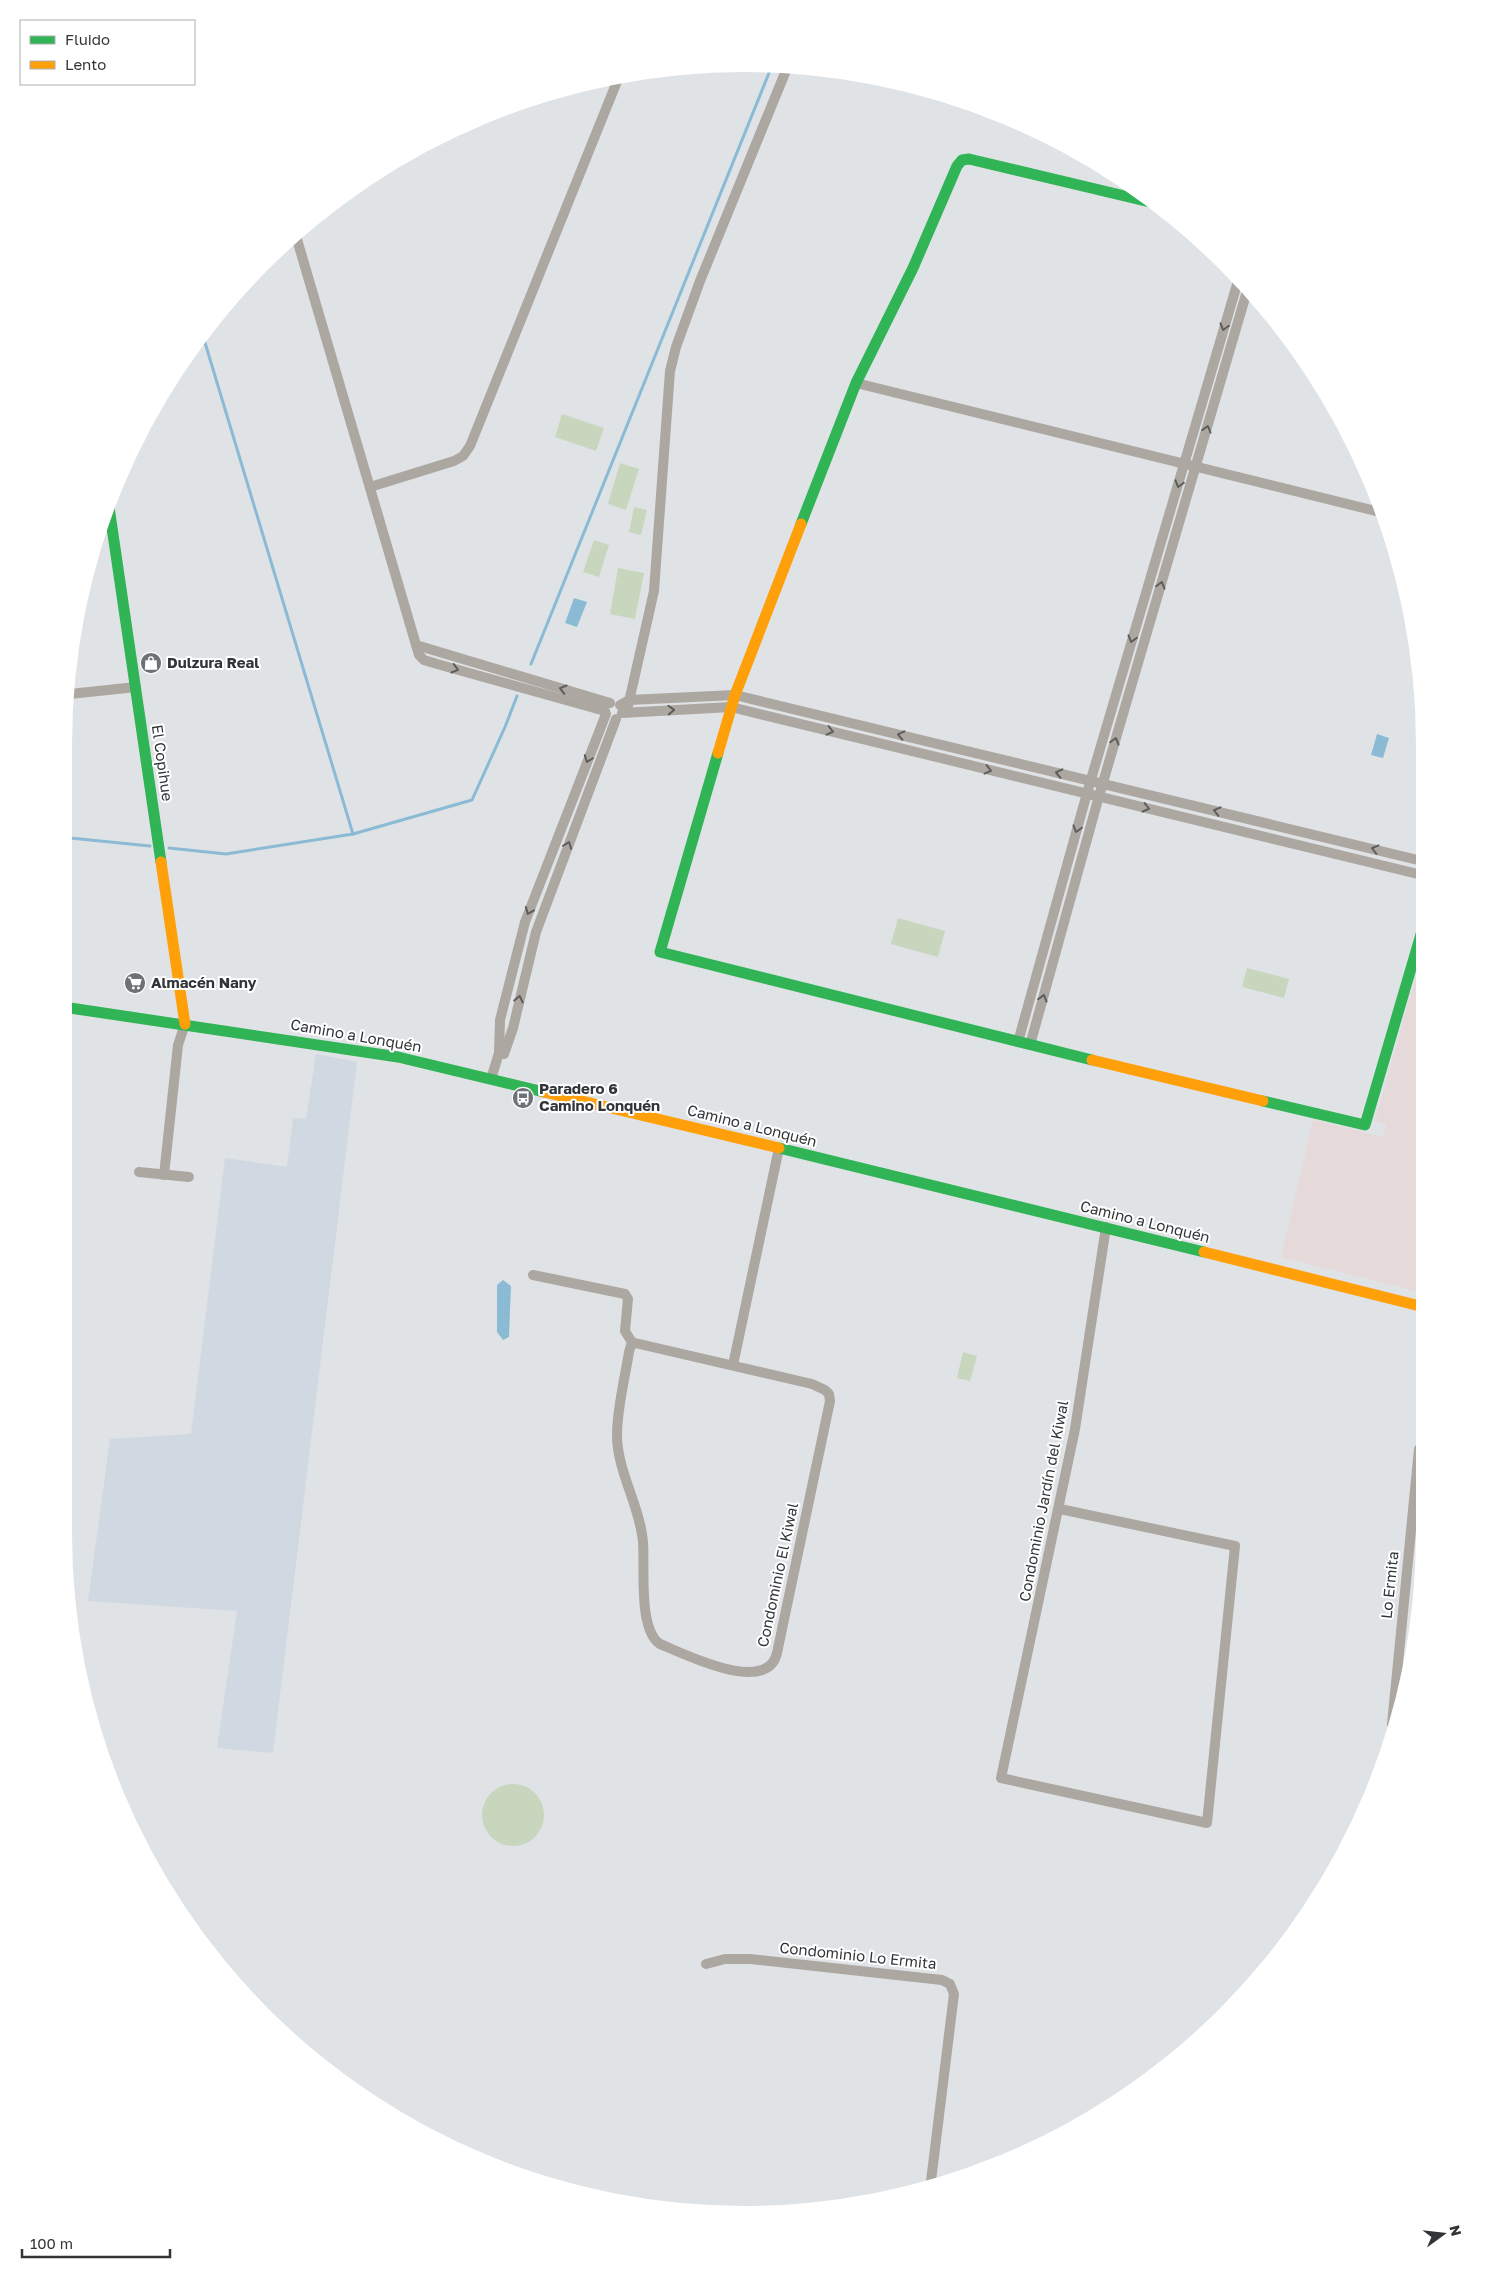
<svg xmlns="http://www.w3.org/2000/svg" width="1488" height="2279" viewBox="0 0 1488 2279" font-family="'Golos Text',sans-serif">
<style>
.built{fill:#d0d8e1}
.education{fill:#e6d9d9}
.green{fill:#c7d6bc}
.water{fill:#8bbad4}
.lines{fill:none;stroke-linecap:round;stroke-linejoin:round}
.stream{stroke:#8bbad4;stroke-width:3}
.street{stroke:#ada7a1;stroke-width:10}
.fast{stroke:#30b455;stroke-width:11}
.slow{stroke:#ff9f0a;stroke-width:11}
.oneway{stroke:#5d5d5d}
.labels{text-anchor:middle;stroke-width:4;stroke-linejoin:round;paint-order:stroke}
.poi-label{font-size:15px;font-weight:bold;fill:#323538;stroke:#fff;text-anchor:start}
.street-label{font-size:15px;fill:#323538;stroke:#fff}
</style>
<rect width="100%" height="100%" fill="#e0e3e6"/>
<!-- built -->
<polygon class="built" points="316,1054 357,1062 273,1753 217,1748 237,1611 88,1601 110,1439 191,1434 225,1158 287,1167 293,1118 306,1119"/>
<!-- education -->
<polygon class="education" points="1422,955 1420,1292 1281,1257 1313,1120 1383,1137 1386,1125 1375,1121"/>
<!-- green -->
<g class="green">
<polygon points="562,414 604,428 596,451 555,437"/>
<polygon points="620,463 639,469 626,510 608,504"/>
<polygon points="634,507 647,510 641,535 629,532"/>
<polygon points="594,540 609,545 599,577 583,572"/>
<polygon points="618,568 644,573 635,619 610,614"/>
<polygon points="898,918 945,931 938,957 891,944"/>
<polygon points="1247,968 1289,979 1284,998 1242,987"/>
<polygon points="963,1352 977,1356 970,1381 957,1378"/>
<circle cx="513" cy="1815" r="31"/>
</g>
<!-- water -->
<g class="water">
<polygon points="574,598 587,602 577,627 565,623"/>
<polygon points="1377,734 1389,738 1383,758 1371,755"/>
<polygon points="503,1280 511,1286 509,1337 503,1340 497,1332 497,1285"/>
</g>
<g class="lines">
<!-- stream -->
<g class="stream">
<polyline points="203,336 353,834"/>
<polyline points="531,664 771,68"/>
<polyline points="70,838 150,846"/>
<polyline points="169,848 226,854 353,834 472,800 505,727 517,696"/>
</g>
<!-- street -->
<g class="street">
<polyline points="296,236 419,655 424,660 437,664 605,711"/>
<polyline points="856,383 1380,512"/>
<polyline points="370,487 454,461 463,456 470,446 618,79"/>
<polyline points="416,645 610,703"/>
<polyline points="70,694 136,687"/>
<polyline points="620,705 629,700 735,695 1422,861"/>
<polyline points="628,706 654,591 670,371 676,347 700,281 787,68"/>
<polyline points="622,713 731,707 1422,875"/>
<polyline points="1018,1042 1087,793 1238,281"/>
<polyline points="1030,1045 1099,796 1247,291"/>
<polyline points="504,1054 513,1028 536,932 616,719"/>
<polyline points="491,1079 499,1053 500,1020 525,922 606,714"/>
<polyline points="139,1172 189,1177"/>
<polyline points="164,1175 178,1045 185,1024"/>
<polyline points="533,1275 625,1294 628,1299 625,1331 633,1344"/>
<path d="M635,1343l177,41 13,6 4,4 1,7 -53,252c-10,43 -92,1 -117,-9 -22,-14 -15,-77 -17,-102 -3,-36 -26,-71 -26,-107 0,-27 8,-57 12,-83l2,-7z"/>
<polyline points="733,1365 779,1148"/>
<polyline points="1060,1509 1235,1546 1207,1823 1001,1778 1075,1429 1106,1227"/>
<polyline points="1392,1724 1419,1449"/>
<polyline points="706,1964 725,1959 750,1959 942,1980 950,1984 954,1994 930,2189"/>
</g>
<!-- fast -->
<g class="fast">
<polyline points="109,507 161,862"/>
<polyline points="801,524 856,383 913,268 957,166 962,160 969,159 1150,202"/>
<polyline points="718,753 660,952 1092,1060"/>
<polyline points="70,1008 398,1057 544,1092"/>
<polyline points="1263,1101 1365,1125 1422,931"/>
<polyline points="779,1148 1204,1252"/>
</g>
<!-- slow -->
<g class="slow">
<polyline points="718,753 735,695 801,524"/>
<polyline points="161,862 185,1024"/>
<polyline points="1092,1060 1263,1101"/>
<polyline points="544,1092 779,1148"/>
<polyline points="1204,1252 1420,1306"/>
</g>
</g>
<!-- one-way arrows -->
<defs><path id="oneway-chevron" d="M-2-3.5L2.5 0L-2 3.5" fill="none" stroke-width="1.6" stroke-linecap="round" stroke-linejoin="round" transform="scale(1.25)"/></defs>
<g class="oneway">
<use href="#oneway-chevron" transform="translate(1224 327) rotate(106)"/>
<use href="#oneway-chevron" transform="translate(1207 429) rotate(-74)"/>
<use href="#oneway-chevron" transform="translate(1179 484) rotate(106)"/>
<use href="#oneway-chevron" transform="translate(1161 585) rotate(-74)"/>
<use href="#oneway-chevron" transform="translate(1132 639) rotate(106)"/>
<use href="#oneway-chevron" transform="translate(455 669) rotate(16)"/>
<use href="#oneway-chevron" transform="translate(563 689) rotate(-164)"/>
<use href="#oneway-chevron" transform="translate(671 710) rotate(-2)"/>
<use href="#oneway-chevron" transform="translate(830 731) rotate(14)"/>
<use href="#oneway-chevron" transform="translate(901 735) rotate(-167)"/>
<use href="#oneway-chevron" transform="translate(1115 741) rotate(-74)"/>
<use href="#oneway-chevron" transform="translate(588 759) rotate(111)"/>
<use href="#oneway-chevron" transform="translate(988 770) rotate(14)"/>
<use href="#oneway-chevron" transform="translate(1059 773) rotate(-167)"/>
<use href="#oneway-chevron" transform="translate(1146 808) rotate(14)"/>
<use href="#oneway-chevron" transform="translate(1217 811) rotate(-166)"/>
<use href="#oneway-chevron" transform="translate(1077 829) rotate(106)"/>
<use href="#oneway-chevron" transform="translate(568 845) rotate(-69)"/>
<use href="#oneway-chevron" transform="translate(1375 849) rotate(-166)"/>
<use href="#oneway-chevron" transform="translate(529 911) rotate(112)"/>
<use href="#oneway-chevron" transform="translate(1043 998) rotate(-74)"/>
<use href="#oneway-chevron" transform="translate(519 999) rotate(-78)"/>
</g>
<!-- icons -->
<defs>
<g id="shop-disc" transform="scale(1.125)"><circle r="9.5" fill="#6f7275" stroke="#fff"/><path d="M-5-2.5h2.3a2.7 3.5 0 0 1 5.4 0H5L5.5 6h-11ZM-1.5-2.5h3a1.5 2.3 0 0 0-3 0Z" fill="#fff"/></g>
<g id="supermarket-disc" transform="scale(1.125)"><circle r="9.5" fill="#6f7275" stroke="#fff"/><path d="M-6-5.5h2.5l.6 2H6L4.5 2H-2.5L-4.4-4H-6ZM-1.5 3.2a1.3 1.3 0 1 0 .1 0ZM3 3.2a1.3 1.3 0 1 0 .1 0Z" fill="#fff"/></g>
<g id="bus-disc" transform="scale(1.125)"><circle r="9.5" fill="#6f7275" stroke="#fff"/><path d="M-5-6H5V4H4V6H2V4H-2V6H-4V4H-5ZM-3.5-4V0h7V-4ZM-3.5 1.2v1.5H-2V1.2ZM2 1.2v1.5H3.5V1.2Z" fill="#fff"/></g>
</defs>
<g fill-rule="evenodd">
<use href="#shop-disc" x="151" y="663"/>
<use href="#supermarket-disc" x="135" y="983"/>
<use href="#bus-disc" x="523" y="1098"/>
</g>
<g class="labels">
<!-- poi labels -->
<g class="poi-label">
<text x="167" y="668">Dulzura Real</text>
<text x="151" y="988">Almacén Nany</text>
<text x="539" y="1094">Paradero 6<tspan x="539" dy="17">Camino Lonquén</tspan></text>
</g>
<!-- street labels -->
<g class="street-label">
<text transform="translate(162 763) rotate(82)" y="5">El Copihue</text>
<text transform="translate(356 1036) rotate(10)" y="5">Camino a Lonquén</text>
<text transform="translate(752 1126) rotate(14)" y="5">Camino a Lonquén</text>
<text transform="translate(1145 1222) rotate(14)" y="5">Camino a Lonquén</text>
<text transform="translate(1044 1501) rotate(-79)" y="5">Condominio Jardín del Kiwal</text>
<text transform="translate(778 1575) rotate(-78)" y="5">Condominio El Kiwal</text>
<text transform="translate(1390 1585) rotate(-84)" y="5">Lo Ermita</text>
<text transform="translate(858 1956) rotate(6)" y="5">Condominio Lo Ermita</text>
</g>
</g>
<!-- crop -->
<path d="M0 0H1488V2279H0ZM744 72H744A672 672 0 0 1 1416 744V1534A672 672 0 0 1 744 2206H744A672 672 0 0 1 72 1534V744A672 672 0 0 1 744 72Z" fill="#fff" fill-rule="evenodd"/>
<!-- legend -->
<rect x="20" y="20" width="175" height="65" fill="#ffffff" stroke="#adaeaf"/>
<rect x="30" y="36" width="25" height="8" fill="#30b455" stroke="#adaeaf"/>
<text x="65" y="45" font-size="15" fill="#323538">Fluido</text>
<rect x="30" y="61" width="25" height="8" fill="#ff9f0a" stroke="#adaeaf"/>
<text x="65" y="70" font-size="15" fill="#323538">Lento</text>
<!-- north arrow -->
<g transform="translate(1443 2234) rotate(75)" stroke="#ffffff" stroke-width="4" paint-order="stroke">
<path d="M0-4L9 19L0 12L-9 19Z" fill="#323538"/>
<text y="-8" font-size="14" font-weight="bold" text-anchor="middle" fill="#323538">N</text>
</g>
<!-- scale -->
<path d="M22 2249v8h148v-8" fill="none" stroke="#323538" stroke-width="2.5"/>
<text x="30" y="2249" font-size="15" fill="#323538" stroke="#ffffff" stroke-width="4" paint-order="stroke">100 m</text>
</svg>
